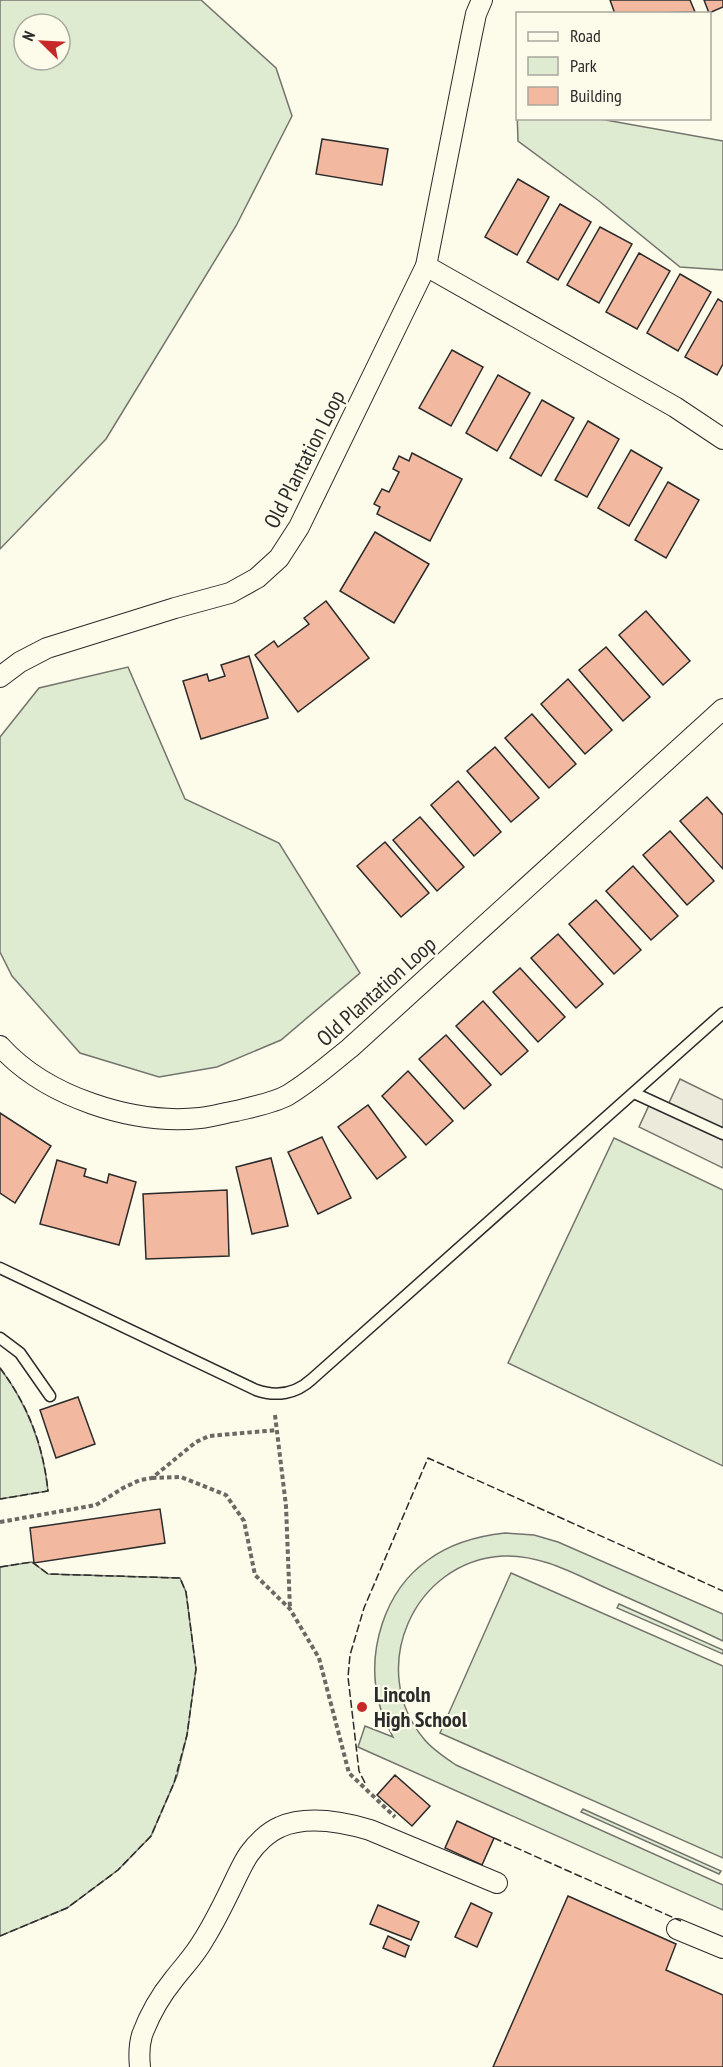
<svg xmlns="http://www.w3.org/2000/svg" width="723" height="2067" viewBox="0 0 723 2067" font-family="'PT Sans Narrow',sans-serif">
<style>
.green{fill:#deebd1;stroke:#74746e;stroke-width:1.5;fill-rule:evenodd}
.parking{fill:#eceadb;stroke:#74746e;stroke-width:1.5}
.building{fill:#f2b8a0;stroke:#2b2b2b;stroke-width:1.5}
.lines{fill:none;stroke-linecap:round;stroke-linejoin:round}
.lane-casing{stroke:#2b2b2b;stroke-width:13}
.street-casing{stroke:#2b2b2b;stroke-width:22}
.path{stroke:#6a6964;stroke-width:4;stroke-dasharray:4.5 3;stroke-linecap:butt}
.lane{stroke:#fdfbea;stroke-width:10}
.street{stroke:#fdfbea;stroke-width:20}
.fence{stroke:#2b2b2b;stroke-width:1.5;stroke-dasharray:8 3;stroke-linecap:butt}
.poi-dot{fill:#c62828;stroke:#fdfbea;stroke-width:2}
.labels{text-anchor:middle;stroke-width:4.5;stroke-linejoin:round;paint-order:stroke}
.street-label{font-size:22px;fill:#2b2b2b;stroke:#fdfbea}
.poi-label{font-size:22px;font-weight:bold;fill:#2b2b2b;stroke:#fdfbea;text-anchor:start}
</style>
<rect width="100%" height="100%" fill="#fdfbea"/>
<!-- green -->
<g class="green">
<path d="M0,0h201l75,68 16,48 -56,110 -130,213 -106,110zM24,24h36v36h-36z"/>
<polygon points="517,110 518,118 600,119 723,141 723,270 680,267 599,201 518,141"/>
<polygon points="128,667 185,799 279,843 360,973 281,1040 217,1067 159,1077 80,1053 12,976 0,952 0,737 39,688"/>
<polygon points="614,1138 723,1190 723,1466 508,1363"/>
<path d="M0,1368c28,37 43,77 48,123l-48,8z"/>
<path d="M505,1533l29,2 24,7 165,72v27c-36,-17 -72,-33 -108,-49 -35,-15 -72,-38 -112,-36 -90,5 -137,114 -79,183 8,10 20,18 32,26l267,120v25l-365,-163 7,-21 28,11c-6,-11 -11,-22 -14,-34 -13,-51 5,-112 49,-143 23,-17 49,-24 77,-27z"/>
<polygon points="32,1562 48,1574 180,1578 186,1592 196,1669 187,1735 177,1776 151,1836 118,1870 67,1908 0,1936 0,1567"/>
<polygon points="511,1573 723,1666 723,1858 440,1733"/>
<polygon points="619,1604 723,1650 723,1654 617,1608"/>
<polygon points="583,1809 721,1871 719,1874 581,1812"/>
</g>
<!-- parking -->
<polygon class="parking" points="680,1079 723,1100 723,1168 639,1127 651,1101 667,1107"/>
<!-- building -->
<g class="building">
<polygon points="610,0 690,0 695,12 615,14"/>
<polygon points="704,0 723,0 723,7 709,13"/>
<polygon points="322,139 388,149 382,185 316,174"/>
<polygon points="518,179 549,197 517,255 485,237"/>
<polygon points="560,204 591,222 558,280 527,262"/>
<polygon points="600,227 632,244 599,303 567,285"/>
<polygon points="639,253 670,271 637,329 606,312"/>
<polygon points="680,274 711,292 678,351 647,333"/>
<polygon points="718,299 723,302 723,364 717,375 685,357"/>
<polygon points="452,350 483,367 451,426 419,408"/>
<polygon points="498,375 530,393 497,451 466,433"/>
<polygon points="542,400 574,418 541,476 510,458"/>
<polygon points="588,421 619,439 587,497 555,480"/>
<polygon points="631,450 662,468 629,526 598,508"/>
<polygon points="412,453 462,479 430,541 377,514 380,507 374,504 382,489 389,492 399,472 393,469 399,456 409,461"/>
<polygon points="668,482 699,500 666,558 635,540"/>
<polygon points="375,532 429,564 394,623 340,591"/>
<polygon points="326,601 369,658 298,712 255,655 274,641 278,647 309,624 304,618"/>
<polygon points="646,611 690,661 663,685 619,635"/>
<polygon points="606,647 650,697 623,721 579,670"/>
<polygon points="249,656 268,718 201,739 183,681 207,674 209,681 225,676 221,665"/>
<polygon points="568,679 612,730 585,754 541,704"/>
<polygon points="532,714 576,764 549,788 505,738"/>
<polygon points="495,747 539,798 511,822 467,771"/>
<polygon points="458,781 501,832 474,856 431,805"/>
<polygon points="707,797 723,815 723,869 680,821"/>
<polygon points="420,817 464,867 437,891 393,840"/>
<polygon points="670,831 714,881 687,905 643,855"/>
<polygon points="385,842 429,893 401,917 357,866"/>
<polygon points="633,866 678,916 651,940 606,891"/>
<polygon points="596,900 641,950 614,974 569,924"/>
<polygon points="558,934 603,984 576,1008 531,958"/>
<polygon points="520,968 565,1017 538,1042 493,992"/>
<polygon points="483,1001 528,1051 501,1075 456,1026"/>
<polygon points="446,1035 491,1085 464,1109 419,1059"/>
<polygon points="408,1071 453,1121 426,1145 382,1096"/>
<polygon points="368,1105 406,1157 377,1179 338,1127"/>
<polygon points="0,1113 51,1146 15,1203 0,1193"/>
<polygon points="322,1137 351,1198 318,1214 288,1152"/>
<polygon points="271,1158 288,1226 252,1234 236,1167"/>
<polygon points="57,1160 86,1169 84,1176 107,1183 109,1174 136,1182 119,1245 40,1224"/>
<polygon points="227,1190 229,1256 146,1259 143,1194"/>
<polygon points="78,1397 95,1444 56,1458 40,1410"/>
<polygon points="160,1509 165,1543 34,1563 30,1528"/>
<polygon points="395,1775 430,1806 412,1826 377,1795"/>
<polygon points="457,1821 494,1838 482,1865 445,1848"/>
<polygon points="568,1896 676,1944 666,1970 723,1995 723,2067 493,2067"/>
<polygon points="471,1903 492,1913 477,1947 455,1937"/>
<polygon points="378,1905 419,1922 411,1940 370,1924"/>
<polygon points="388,1936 409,1946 405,1957 383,1948"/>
</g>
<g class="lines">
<!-- lane casing -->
<g class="lane-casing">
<g id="lane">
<polyline points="634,1093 723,1134"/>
<path d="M0,1268l256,122c20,7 40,4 56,-11l411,-366"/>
<polyline points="0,1338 20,1353 50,1396"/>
</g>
</g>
<!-- street casing -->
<g class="street-casing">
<g id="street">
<polyline points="426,266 675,407 723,439"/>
<polyline points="0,677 20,662 47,648 175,608 230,593 257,578 279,558 299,527 426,266 471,38 476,14 482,0"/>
<path d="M0,1046c46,51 133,79 200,72 12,-1 24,-5 36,-7 16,-4 38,-8 52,-16 22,-13 42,-31 62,-47l373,-339"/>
<polyline points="677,1929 723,1948"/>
<path d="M140,2067c-1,-10 -1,-22 2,-32 7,-19 19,-40 32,-56 11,-14 21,-24 30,-40 12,-19 22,-40 32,-61 4,-8 8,-17 13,-24 7,-10 19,-22 31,-27 27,-12 63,-5 90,3l127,53"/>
</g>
</g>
<!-- path -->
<g class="path">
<polyline points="275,1415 286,1506 290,1609"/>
<polyline points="152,1478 181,1477 226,1495 244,1521 255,1575 290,1609 319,1658 349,1773 395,1817"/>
<polyline points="0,1522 96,1505 123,1488 140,1480 152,1478 196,1442 209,1436 277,1430"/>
</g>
<!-- lane -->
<use href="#lane" class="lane"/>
<!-- street -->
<use href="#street" class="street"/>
<!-- fence -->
<g class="fence">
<path d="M0,1368c28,37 43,76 48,123l-48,8"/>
<polyline points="0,1567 32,1562 48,1574 180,1578 186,1592 196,1669 187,1735 174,1783 151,1836 118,1870 67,1908 0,1936"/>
<polyline points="365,1783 359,1771 348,1677 350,1655 364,1608 428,1458 723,1591"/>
<polyline points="494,1838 681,1921"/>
</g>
</g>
<!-- markers -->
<circle class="poi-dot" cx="362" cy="1707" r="6"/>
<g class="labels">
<!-- street labels -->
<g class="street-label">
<text transform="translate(304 459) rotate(-63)" y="8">Old Plantation Loop</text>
<text transform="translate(376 991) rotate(-42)" y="8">Old Plantation Loop</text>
</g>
<!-- poi labels -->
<g class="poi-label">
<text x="374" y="1702">Lincoln<tspan x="374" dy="25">High School</tspan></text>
</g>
</g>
<!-- legend -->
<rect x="516" y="12" width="195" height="108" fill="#fdfbea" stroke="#a9a89e" stroke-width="1.5"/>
<rect x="528" y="32" width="30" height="9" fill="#fdfbea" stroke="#a9a89e" stroke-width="1.5"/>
<text x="570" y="42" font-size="18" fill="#2b2b2b">Road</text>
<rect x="528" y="57" width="30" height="18" fill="#deebd1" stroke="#a9a89e" stroke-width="1.5"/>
<text x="570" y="72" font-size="18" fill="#2b2b2b">Park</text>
<rect x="528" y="87" width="30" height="18" fill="#f2b8a0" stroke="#a9a89e" stroke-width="1.5"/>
<text x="570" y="102" font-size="18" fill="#2b2b2b">Building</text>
<!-- north arrow -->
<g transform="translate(42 42) rotate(294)"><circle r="28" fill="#fdfbea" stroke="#a9a89e" stroke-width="1.5"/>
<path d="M0-4.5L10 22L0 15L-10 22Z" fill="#c62828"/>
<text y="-9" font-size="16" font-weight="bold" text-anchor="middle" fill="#2b2b2b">N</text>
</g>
</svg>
